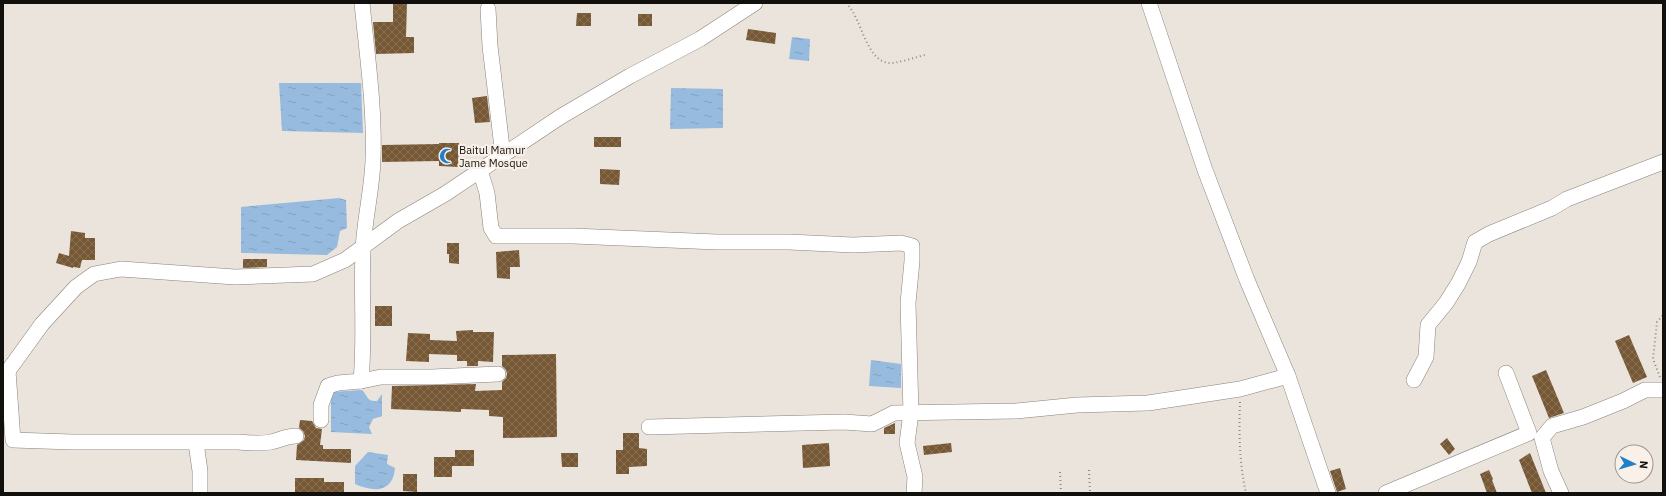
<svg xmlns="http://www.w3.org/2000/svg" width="1666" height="496" viewBox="0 0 1666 496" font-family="'IBM Plex Sans',sans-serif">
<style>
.water{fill:url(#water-ripples)}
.building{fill:url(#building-cross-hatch)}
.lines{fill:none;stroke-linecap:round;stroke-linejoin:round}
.minor-casing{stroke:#89827c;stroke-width:16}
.path{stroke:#8e8983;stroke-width:2;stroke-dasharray:1 3;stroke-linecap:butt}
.minor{stroke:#fff;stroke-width:15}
.labels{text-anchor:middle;stroke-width:4;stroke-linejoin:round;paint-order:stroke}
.poi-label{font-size:11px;fill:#12100d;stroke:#f9f1e9;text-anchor:start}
</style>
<defs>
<pattern id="water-ripples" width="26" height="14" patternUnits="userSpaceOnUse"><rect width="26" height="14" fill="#97bbdf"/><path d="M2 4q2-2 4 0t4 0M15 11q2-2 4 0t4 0" fill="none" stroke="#81a0be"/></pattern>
<pattern id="building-cross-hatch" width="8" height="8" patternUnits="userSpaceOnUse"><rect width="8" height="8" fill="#775835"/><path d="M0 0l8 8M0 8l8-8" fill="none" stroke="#877055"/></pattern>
</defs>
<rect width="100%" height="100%" fill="#ebe4dc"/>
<!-- water -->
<g class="water">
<polygon points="792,37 810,39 809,61 789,59"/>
<polygon points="279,83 361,83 363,133 282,131"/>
<polygon points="671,88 723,89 723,128 670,129"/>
<polygon points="339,198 346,200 347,228 340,231 337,247 327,255 241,253 241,207"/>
<polygon points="871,360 901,364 901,388 869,386"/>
<path d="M362,390c6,6 5,12 15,11l5,-7v22l-9,3 -4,8 3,7 -41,-2v-40z"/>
<path d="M368,452l20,3 -1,9 8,4c-2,24 -20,25 -40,16v-18z"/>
</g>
<!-- building -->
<g class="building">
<polygon points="393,3 407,3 406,37 414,37 414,53 376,54 373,22 393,22"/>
<polygon points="577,13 591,13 591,26 576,26"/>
<rect x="638" y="14" width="14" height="12"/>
<polygon points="748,29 776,33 775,44 746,40"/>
<polygon points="487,96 490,122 475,123 472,98"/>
<rect x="594" y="137" width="27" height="10"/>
<polygon points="439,143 459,143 458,167 439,166 439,161 382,162 382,145 439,144"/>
<polygon points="600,169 620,170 619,185 600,184"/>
<polygon points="71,231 85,233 85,238 95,238 95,260 82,260 80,268 73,267 73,268 56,263 59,253 69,256"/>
<polygon points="447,243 459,243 459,264 449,263 449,254 447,254"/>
<polygon points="519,250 520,267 510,267 510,279 497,278 496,252"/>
<polygon points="243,259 267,259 267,267 243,268"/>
<rect x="375" y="306" width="17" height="20"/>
<polygon points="473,330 473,332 494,332 493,362 478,361 478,366 467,366 467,361 457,361 457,355 429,354 429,362 406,361 408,333 430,334 430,340 457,341 456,331"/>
<polygon points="1629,335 1647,377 1633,383 1615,341"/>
<polygon points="556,354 557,437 503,438 503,417 489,416 489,410 461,409 461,412 391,409 392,386 476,384 475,391 502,390 502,382 506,378 507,374 506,370 502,366 502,355"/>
<polygon points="1546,370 1564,413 1549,418 1532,376"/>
<polygon points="300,420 312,421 316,428 322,429 320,445 323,445 323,449 351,449 351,463 296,460 297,445 304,440 305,436 303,431 299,428"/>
<polygon points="895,423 895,434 884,434 884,428"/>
<polygon points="623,433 639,433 639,448 647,449 647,466 629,467 629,474 616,474 616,450 623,450"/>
<polygon points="1447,438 1455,449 1449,455 1440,444"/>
<polygon points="829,443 830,466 803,468 802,445"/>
<polygon points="951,443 952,452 924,455 923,446"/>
<polygon points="455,450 474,450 474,466 452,466 452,477 434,477 434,457 455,457"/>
<polygon points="561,453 578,453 578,467 562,467"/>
<polygon points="1530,453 1546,493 1532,493 1519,460"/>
<polygon points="1340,468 1346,489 1337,492 1330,471"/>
<polygon points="1489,470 1493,479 1492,480 1497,493 1487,493 1480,474"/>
<polygon points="403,474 417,474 417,492 403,491"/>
<polygon points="295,478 324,478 324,482 344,482 344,493 295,493"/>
</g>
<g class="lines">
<!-- minor casing -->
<g class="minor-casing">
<g id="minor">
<polyline points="1149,3 1205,170 1247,280 1288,376 1328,493"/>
<polyline points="488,9 490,46 503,156"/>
<polyline points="480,170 487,193 491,228 496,236 573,236 717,242 789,242 853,245 901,243 912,246 912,261 908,303 911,413 907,443 915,477 914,493"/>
<path d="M8,371l5,69 59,2h166c11,1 22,2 33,0 9,-2 15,-6 25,-6"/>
<polyline points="3,372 8,371 42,324 76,287 94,274 121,269 235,277 313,274 345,260 398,221 445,194 560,117 630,76 700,39 755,3"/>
<polyline points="1414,380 1426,357 1428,325 1446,303 1458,284 1469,262 1475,242 1489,234 1552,208 1567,199 1663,162"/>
<polyline points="361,381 381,377 432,377 498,374"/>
<path d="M321,420v-15l7,-19 10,-3 23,-2c4,-43 0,-87 2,-130 1,-30 9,-60 10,-91 2,-52 -6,-105 -11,-157"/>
<polyline points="649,427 844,422 872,424 894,413 1016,411 1077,405 1148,403 1240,389 1288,376"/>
<polyline points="196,443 200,471 200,493"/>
<polyline points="1386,493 1529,433 1506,373"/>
<polyline points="1561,493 1551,471 1542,438 1552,426 1583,417 1623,401 1645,390 1663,390"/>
</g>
</g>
<!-- path -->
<g class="path">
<path d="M846,3c16,15 19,56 42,60 8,1 28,-6 37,-8"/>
<polyline points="1660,377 1653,359 1657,322 1663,315"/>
<path d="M1240,402c-1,31 -1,60 6,91"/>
<polyline points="1089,470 1090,493"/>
<polyline points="1060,472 1061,493"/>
</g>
<!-- minor -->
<use href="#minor" class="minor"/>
</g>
<!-- icons -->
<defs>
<g id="mosque-bare" transform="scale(1.2)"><path d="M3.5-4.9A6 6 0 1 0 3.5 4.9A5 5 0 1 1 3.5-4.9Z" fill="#1f7fcb" stroke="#f9f1e9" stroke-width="2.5" paint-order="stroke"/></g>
</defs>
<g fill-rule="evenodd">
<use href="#mosque-bare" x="447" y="156"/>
</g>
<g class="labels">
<!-- poi labels -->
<g class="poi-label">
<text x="459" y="154">Baitul Mamur<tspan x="459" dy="13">Jame Mosque</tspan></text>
</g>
</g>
<!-- border -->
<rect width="1666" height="496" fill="none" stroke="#12100d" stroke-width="8"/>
<!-- north arrow -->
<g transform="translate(1634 464) rotate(95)"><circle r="19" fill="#f9f1e9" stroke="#9d9791"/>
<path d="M0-3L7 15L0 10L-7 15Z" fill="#1f7fcb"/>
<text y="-6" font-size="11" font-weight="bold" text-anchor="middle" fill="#12100d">N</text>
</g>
</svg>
